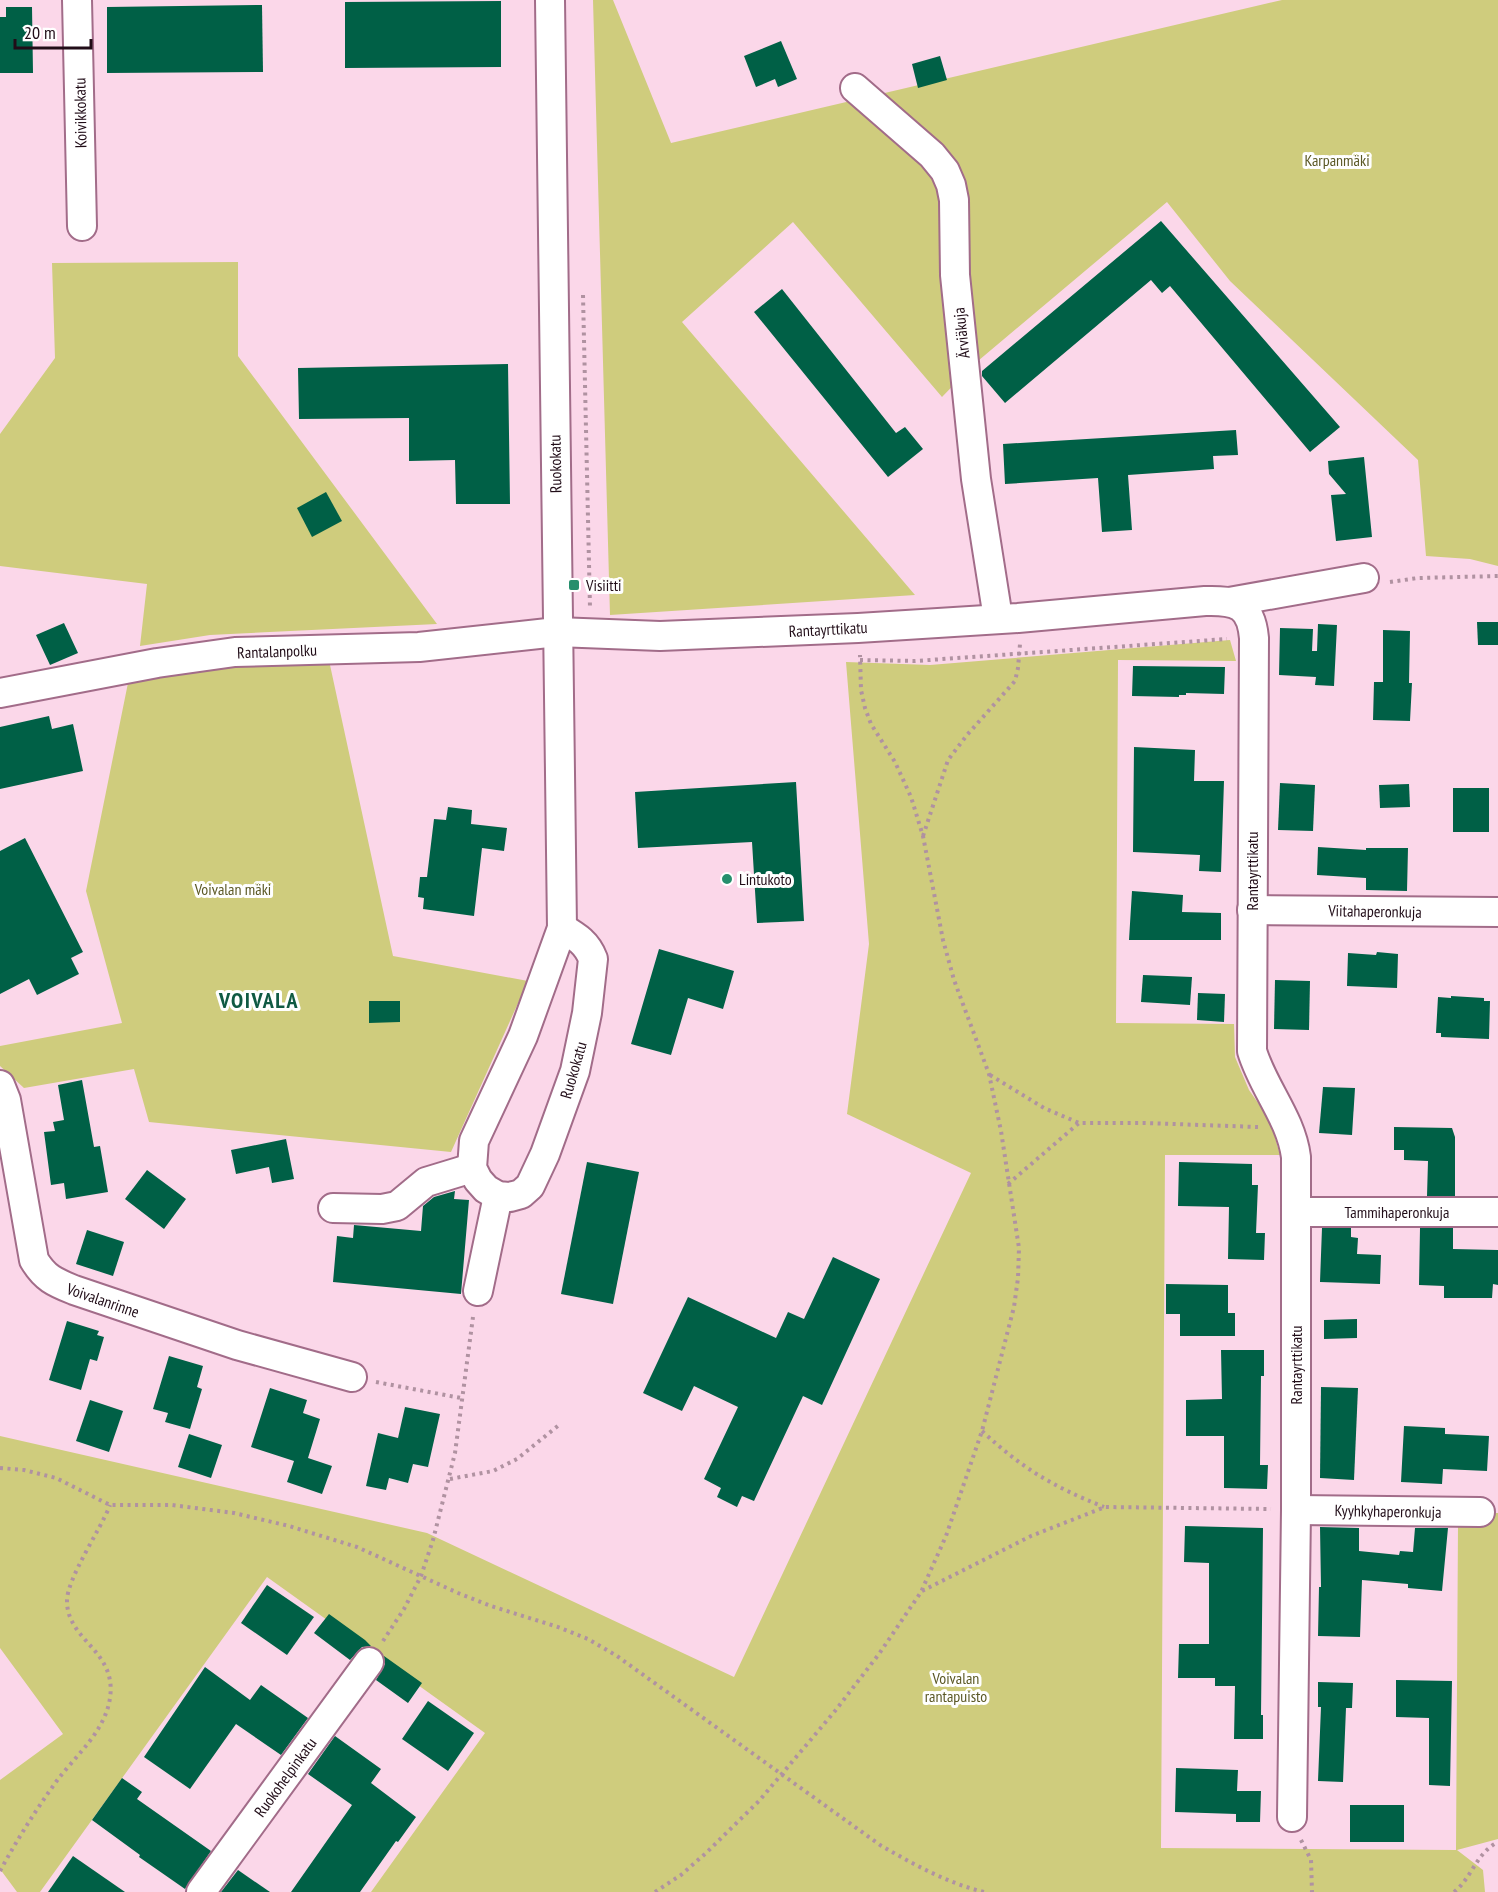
<svg xmlns="http://www.w3.org/2000/svg" width="1498" height="1892" viewBox="0 0 1498 1892" font-family="'PT Sans Narrow',sans-serif">
<style>
.green{fill:#cfcc7d}
.building{fill:#006046}
.lines{fill:none;stroke-linecap:round;stroke-linejoin:round}
.minor-casing{stroke:#a26c89;stroke-width:32}
.path{stroke:#b092a1;stroke-width:4;stroke-dasharray:3 4.5;stroke-linecap:butt}
.minor{stroke:#fff;stroke-width:28}
.poi-dot{fill:#268f6d;stroke:#fff;stroke-width:2}
.labels{text-anchor:middle;stroke-width:6;stroke-linejoin:round;paint-order:stroke}
.street-label{font-size:16px;fill:#210d18;stroke:#fff}
.park-label{font-size:16px;fill:#5b5825;stroke:#fff}
.poi-label{font-size:16px;fill:#210d18;stroke:#fff;text-anchor:start}
.district-label{font-size:22px;font-weight:bold;letter-spacing:1.5px;fill:#105a43;stroke:#fff}
</style>
<rect width="100%" height="100%" fill="#fbd7e9"/>
<!-- green -->
<g class="green">
<polygon points="593,0 613,0 671,143 1282,0 1498,0 1498,566 1470,559 1426,556 1418,460 1230,281 1167,202 972,366 942,397 793,222 682,322 915,595 610,615"/>
<polygon points="238,262 238,356 437,624 210,635 140,646 147,584 0,566 0,434 55,358 52,263"/>
<polygon points="1230,640 1236,661 1118,660 1116,1023 1234,1024 1235,1057 1249,1090 1270,1120 1280,1155 1165,1155 1161,1848 1456,1850 1458,1525 1489,1525 1489,1513 1498,1513 1498,1839 1457,1850 1483,1870 1485,1892 371,1892 485,1733 267,1577 40,1892 17,1892 0,1869 0,1780 63,1734 0,1648 0,1436 427,1533 734,1677 971,1173 847,1114 869,944 846,662 930,665"/>
<polygon points="267,664 330,665 393,956 528,981 451,1152 149,1122 134,1069 24,1088 0,1066 0,1046 122,1023 86,891 129,678 202,667"/>
</g>
<!-- building -->
<g class="building">
<polygon points="501,1 501,67 345,68 345,2"/>
<polygon points="262,5 263,72 107,73 107,7"/>
<polygon points="6,7 32,7 33,73 0,73 0,17 6,17"/>
<polygon points="781,41 797,79 778,87 775,79 756,87 744,56"/>
<polygon points="940,56 947,80 918,88 912,64"/>
<polygon points="1161,221 1340,427 1310,452 1170,286 1162,293 1151,280 1005,403 982,376 982,371"/>
<polygon points="782,289 896,433 905,427 923,449 888,477 754,312"/>
<polygon points="508,364 510,504 456,504 455,460 409,461 409,418 299,419 298,368"/>
<polygon points="1236,430 1238,455 1213,456 1214,469 1128,475 1132,530 1102,532 1098,478 1005,484 1003,444"/>
<polygon points="1364,457 1372,537 1336,541 1331,495 1346,494 1329,474 1328,461"/>
<polygon points="326,492 342,521 312,537 297,508"/>
<polygon points="1477,622 1498,622 1498,645 1478,645"/>
<polygon points="64,623 78,653 50,665 36,635"/>
<polygon points="1318,624 1337,625 1334,686 1315,685 1316,677 1279,675 1280,628 1313,629 1312,651 1317,651"/>
<polygon points="1383,630 1410,631 1409,683 1412,683 1410,721 1373,720 1374,682 1383,682"/>
<polygon points="1133,666 1225,667 1224,694 1186,693 1186,695 1179,695 1179,697 1132,696"/>
<polygon points="49,716 52,729 73,724 83,771 0,789 0,727"/>
<polygon points="1134,747 1195,750 1194,781 1224,781 1221,872 1199,871 1200,855 1133,852"/>
<polygon points="796,782 804,921 757,923 752,842 638,848 635,792"/>
<polygon points="1280,783 1315,785 1313,831 1278,830"/>
<polygon points="1409,784 1410,807 1380,808 1379,785"/>
<rect x="1453" y="788" width="36" height="44"/>
<polygon points="448,807 472,810 471,824 507,828 504,851 482,848 474,916 423,909 424,898 418,897 420,877 427,877 434,819 446,820"/>
<polygon points="25,838 83,952 71,958 79,974 37,995 29,979 0,994 0,851"/>
<polygon points="1318,847 1366,850 1366,848 1408,848 1407,891 1366,890 1366,878 1317,875"/>
<polygon points="1132,891 1183,895 1182,912 1221,913 1221,940 1129,940"/>
<polygon points="659,949 734,971 723,1009 688,998 671,1055 631,1044"/>
<polygon points="1377,952 1398,954 1397,988 1347,986 1348,953 1376,955"/>
<polygon points="1143,975 1192,977 1190,1005 1141,1002"/>
<polygon points="1275,980 1310,981 1309,1030 1274,1029"/>
<polygon points="1198,993 1225,994 1224,1022 1197,1020"/>
<polygon points="1451,996 1484,998 1484,1001 1490,1001 1489,1039 1441,1037 1441,1033 1436,1033 1438,997 1451,998"/>
<polygon points="369,1001 400,1001 400,1022 369,1023"/>
<polygon points="82,1080 94,1147 100,1146 108,1192 66,1199 64,1183 51,1185 44,1132 55,1131 53,1122 64,1120 58,1085"/>
<polygon points="1323,1087 1355,1088 1352,1135 1319,1133"/>
<polygon points="1394,1127 1452,1128 1455,1137 1455,1196 1427,1196 1428,1161 1404,1160 1404,1150 1394,1150"/>
<polygon points="286,1139 294,1179 272,1183 269,1167 236,1174 231,1150"/>
<polygon points="587,1162 639,1172 613,1304 561,1294"/>
<polygon points="1179,1162 1252,1164 1252,1185 1258,1185 1256,1233 1265,1233 1264,1260 1228,1259 1229,1207 1178,1206"/>
<polygon points="147,1170 186,1199 164,1229 125,1199"/>
<polygon points="455,1191 454,1199 469,1200 461,1294 333,1282 337,1236 353,1238 354,1225 421,1231 423,1206 434,1197"/>
<polygon points="1322,1228 1351,1228 1351,1237 1358,1238 1357,1254 1381,1255 1380,1284 1320,1282"/>
<polygon points="1420,1228 1453,1228 1453,1249 1498,1250 1498,1285 1493,1284 1492,1298 1444,1298 1444,1286 1419,1285"/>
<polygon points="87,1230 124,1242 113,1276 76,1264"/>
<polygon points="833,1257 880,1279 822,1405 803,1396 754,1501 742,1496 737,1507 717,1497 721,1488 704,1479 738,1407 694,1386 682,1411 643,1393 688,1297 776,1338 788,1312 804,1319"/>
<polygon points="1166,1284 1228,1285 1228,1313 1235,1313 1235,1336 1180,1336 1180,1314 1166,1314"/>
<polygon points="1357,1319 1357,1338 1324,1339 1324,1320"/>
<polygon points="67,1321 99,1331 97,1335 104,1337 97,1361 90,1359 81,1390 49,1380"/>
<polygon points="1221,1350 1264,1350 1264,1376 1261,1376 1260,1465 1268,1465 1267,1489 1224,1488 1224,1436 1186,1436 1186,1400 1222,1399"/>
<polygon points="169,1356 203,1366 197,1387 202,1389 190,1429 165,1422 168,1413 153,1409"/>
<polygon points="1321,1387 1358,1388 1354,1480 1320,1478"/>
<polygon points="270,1388 307,1400 303,1413 320,1419 308,1458 332,1466 322,1494 287,1482 294,1461 251,1447"/>
<polygon points="90,1400 123,1411 109,1452 76,1441"/>
<polygon points="405,1407 440,1414 428,1467 413,1464 408,1483 389,1478 386,1490 366,1486 378,1433 398,1438"/>
<polygon points="1404,1426 1445,1428 1445,1434 1489,1436 1487,1471 1443,1469 1442,1484 1401,1482"/>
<polygon points="189,1434 222,1445 211,1478 178,1467"/>
<polygon points="1185,1526 1263,1528 1261,1715 1263,1715 1263,1739 1234,1739 1235,1686 1215,1686 1215,1678 1178,1678 1179,1644 1209,1644 1209,1563 1184,1562"/>
<polygon points="1320,1527 1359,1528 1359,1551 1399,1555 1400,1551 1413,1552 1415,1528 1448,1528 1442,1591 1408,1588 1408,1584 1362,1580 1360,1637 1318,1636 1319,1587 1321,1587"/>
<polygon points="267,1585 314,1617 287,1655 241,1623"/>
<polygon points="329,1614 365,1640 371,1646 362,1647 350,1660 314,1633"/>
<polygon points="384,1656 422,1683 408,1703 376,1680 385,1664"/>
<polygon points="205,1667 250,1700 261,1685 308,1718 281,1755 236,1724 190,1789 144,1757"/>
<polygon points="1396,1680 1452,1681 1450,1786 1429,1785 1429,1718 1396,1717"/>
<polygon points="1318,1682 1353,1683 1352,1708 1346,1708 1343,1782 1318,1781 1321,1707 1318,1707"/>
<polygon points="428,1701 474,1733 448,1771 402,1739"/>
<polygon points="335,1736 381,1769 371,1783 416,1817 398,1842 396,1841 360,1892 291,1892 352,1805 308,1774"/>
<polygon points="1176,1768 1238,1770 1237,1791 1261,1791 1260,1822 1236,1822 1236,1814 1175,1812"/>
<polygon points="122,1778 142,1792 137,1799 211,1851 185,1889 139,1857 140,1855 92,1820"/>
<rect x="1350" y="1805" width="54" height="37"/>
<polygon points="73,1856 125,1892 48,1892"/>
<polygon points="238,1870 270,1892 221,1892"/>
</g>
<g class="lines">
<!-- minor casing -->
<g class="minor-casing">
<g id="minor">
<polyline points="77,0 82,226"/>
<path d="M550,0l12,928 -39,108 -49,105 -2,27 6,12 8,9 12,7 12,1 11,-3 9,-8 15,-32 30,-83 12,-58 6,-54c-6,-16 -16,-22 -31,-31"/>
<polyline points="855,88 932,155 945,171 951,185 954,200 955,275 976,479 998,618"/>
<polyline points="1229,602 1364,578"/>
<path d="M0,693l157,-30 78,-11 184,-5 138,-15 103,4 198,-8 160,-10 187,-17c32,-1 46,4 49,37l-2,413c11,37 39,67 44,106v353l-4,307"/>
<polyline points="1252,910 1498,912"/>
<path d="M0,1085l6,15 28,160c11,18 20,22 40,30l163,55 115,32"/>
<polyline points="333,1208 382,1209 397,1206 426,1182 472,1168"/>
<polyline points="1296,1212 1498,1212"/>
<polyline points="478,1291 498,1196"/>
<polyline points="1296,1510 1480,1512"/>
<polyline points="201,1892 369,1662"/>
</g>
</g>
<!-- path -->
<g class="path">
<polyline points="583,295 590,608"/>
<polyline points="1390,582 1418,578 1498,576"/>
<polyline points="860,660 915,661 1227,639"/>
<polyline points="923,836 948,760 967,735 1015,681 1018,668 1020,644"/>
<polyline points="990,1075 1044,1108 1079,1123 1144,1123 1258,1127"/>
<polyline points="1008,1184 1079,1123"/>
<polyline points="376,1382 461,1398"/>
<path d="M982,1431c41,38 70,55 122,76"/>
<path d="M0,1468l24,2 32,8 54,27h62l62,8 55,13 68,21 101,46 33,13 67,21 30,12 29,17 263,189c33,19 67,38 104,47"/>
<polyline points="450,1479 493,1471 517,1459 559,1425"/>
<polyline points="922,1591 1031,1536 1105,1507 1271,1509"/>
<polyline points="383,1641 404,1609 421,1576 433,1540 455,1453 473,1317"/>
<polyline points="1301,1840 1311,1860 1312,1892"/>
<path d="M0,1871c17,-31 35,-60 56,-89 19,-26 49,-50 54,-84 7,-48 -43,-57 -43,-97 0,-23 34,-72 43,-96"/>
<polyline points="655,1892 681,1875 706,1853 759,1801 835,1711 879,1654 921,1592 946,1536 982,1431 1014,1307 1018,1278 1019,1248 1001,1131 989,1074 954,980 943,940 923,836 911,797 895,762 871,724 865,708 861,690 860,655"/>
<path d="M1454,1892c18,-14 22,-39 44,-50"/>
</g>
<!-- minor -->
<use href="#minor" class="minor"/>
</g>
<!-- markers -->
<g class="poi-dot">
<rect x="568" y="579" width="12" height="12" rx="3"/>
<circle cx="727" cy="879" r="6"/>
</g>
<g class="labels">
<!-- street labels -->
<g class="street-label">
<text transform="translate(80 113) rotate(-91)" y="6">Koivikkokatu</text>
<text transform="translate(961 333) rotate(-96)" y="6">Ärviäkuja</text>
<text transform="translate(555 464) rotate(-91)" y="6">Ruokokatu</text>
<text transform="translate(828 629) rotate(-3)" y="6">Rantayrttikatu</text>
<text transform="translate(277 651) rotate(-2)" y="6">Rantalanpolku</text>
<text transform="translate(1252 871) rotate(-90)" y="6">Rantayrttikatu</text>
<text transform="translate(1375 911) rotate(1)" y="6">Viitahaperonkuja</text>
<text transform="translate(573 1070) rotate(-74)" y="6">Ruokokatu</text>
<text x="1397" y="1218">Tammihaperonkuja</text>
<text transform="translate(103 1300) rotate(19)" y="6">Voivalanrinne</text>
<text transform="translate(1296 1365) rotate(-90)" y="6">Rantayrttikatu</text>
<text transform="translate(1388 1511) rotate(1)" y="6">Kyyhkyhaperonkuja</text>
<text transform="translate(285 1777) rotate(-54)" y="6">Ruokohelpinkatu</text>
</g>
<!-- park labels -->
<g class="park-label">
<text x="1337" y="166">Karpanmäki</text>
<text x="233" y="895">Voivalan mäki</text>
<text x="956" y="1684">Voivalan<tspan x="956" dy="18">rantapuisto</tspan></text>
</g>
<!-- poi labels -->
<g class="poi-label">
<text x="586" y="591">Visiitti</text>
<text x="739" y="885">Lintukoto</text>
</g>
<!-- district labels -->
<g class="district-label">
<text x="259" y="1008">VOIVALA</text>
</g>
</g>
<!-- scale -->
<path d="M15 39v9h76v-9" fill="none" stroke="#210d18" stroke-width="3"/>
<text x="24" y="39" font-size="18" fill="#210d18" stroke="#ffffff" stroke-width="4.5" paint-order="stroke">20 m</text>
</svg>
